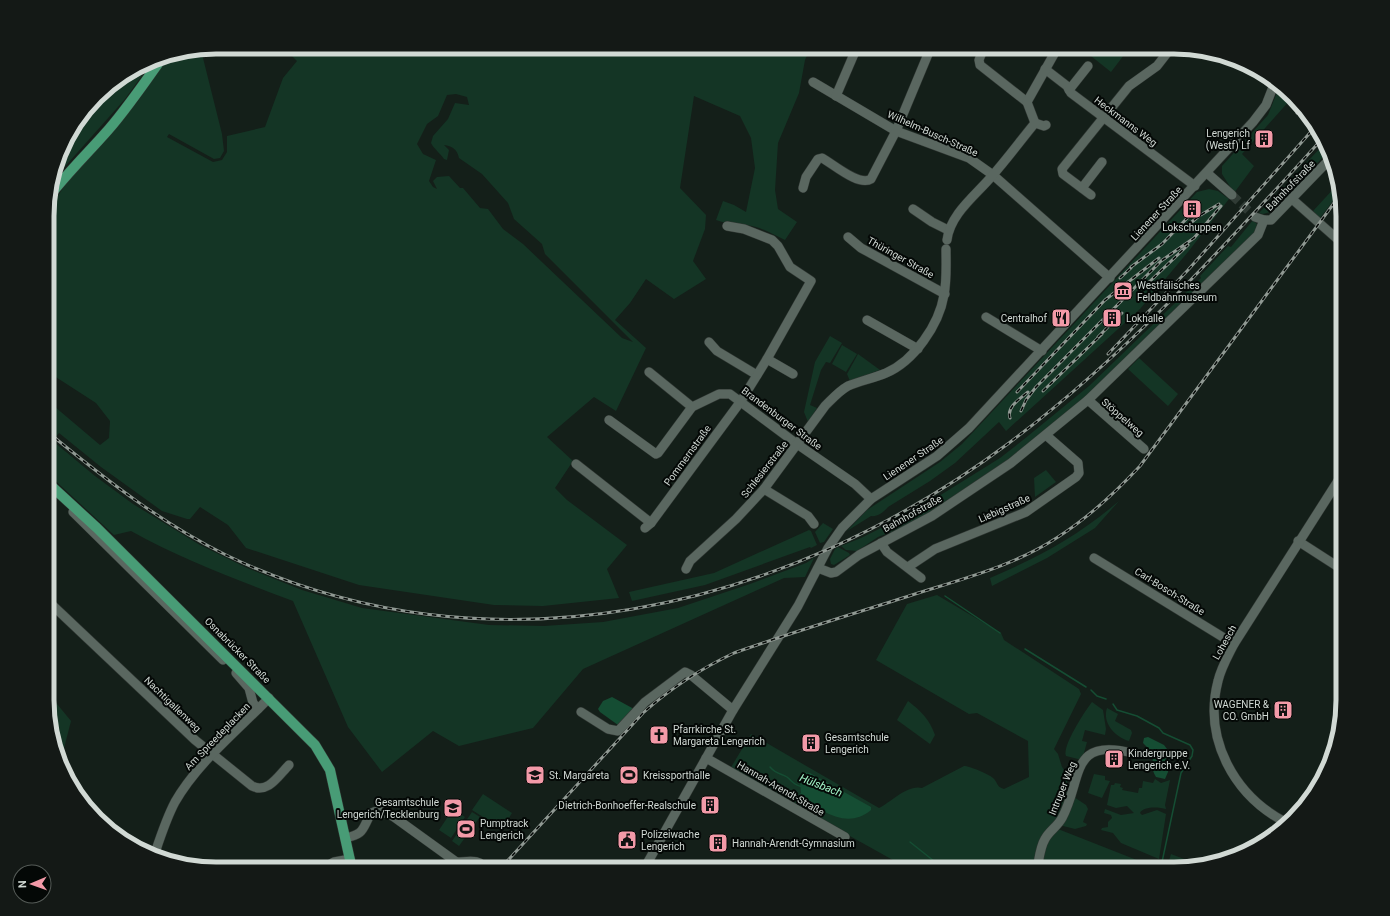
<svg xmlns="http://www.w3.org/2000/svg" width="1390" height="916" viewBox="0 0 1390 916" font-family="Roboto,sans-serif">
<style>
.green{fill:#143525;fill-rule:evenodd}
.water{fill:#154d33}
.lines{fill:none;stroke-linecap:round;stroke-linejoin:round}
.stream{stroke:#154d33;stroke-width:1.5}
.minor-tunnel{stroke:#303b35;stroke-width:9;stroke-dasharray:9 4.5;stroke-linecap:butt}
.minor-casing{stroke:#303733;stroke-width:10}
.major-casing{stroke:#303733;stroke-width:11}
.minor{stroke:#5a6760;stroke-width:9}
.major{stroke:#489c76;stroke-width:10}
.rail-casing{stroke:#909993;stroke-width:3}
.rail{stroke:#040806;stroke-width:1.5;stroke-dasharray:4.5;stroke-linecap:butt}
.labels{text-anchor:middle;stroke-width:4;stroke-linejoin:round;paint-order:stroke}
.street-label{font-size:10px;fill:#d1d9d4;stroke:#040806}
.poi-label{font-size:10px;fill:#d1d9d4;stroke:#040806;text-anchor:start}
.water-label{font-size:11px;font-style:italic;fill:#a2f5c8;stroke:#040806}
.rim{fill:none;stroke:#d1d9d4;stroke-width:5}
</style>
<rect width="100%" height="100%" fill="#141f19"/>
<!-- green -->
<g class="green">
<path d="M283,47h528l-6,13 -6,33 -21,50 -3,47 3,19 19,13 -12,18c-9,-4 -19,-10 -29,-13 -13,-4 -28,-2 -40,-7l7,-19 11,4 12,7 9,-44 -4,-30 -11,-22 -46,-20 -14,92 26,27 -1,14 -12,32 13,18 -32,20 -28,-20 -16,24 -15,17 31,28 -30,63 -22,-14 -47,40 26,24 -18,27 12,12 60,45 -20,24 12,29 -76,8 -49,-1 -135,-20 -113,-37 -18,-23 -28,-18 -10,12h-3l-25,-8 -61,-44 -42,-34 -6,7 1,2 41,34 38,28 67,41 47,23 55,22 60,18 127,17 55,1 59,-4 75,-14 72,-24 56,-21 8,-5 -9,19 -21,1 -201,91 -50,59 -74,18 -26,-15 -51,41 -34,-45 -55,-126c-55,-21 -110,-41 -162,-70l-17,4 -66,-61v-73l52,44 9,-7 1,-17 -14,-18 -48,-31v-161l19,-29 71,-81 29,-44 34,-7 21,84 2,17 -4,7 -6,1 -45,-25 -2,3 46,25 9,-2 5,-8v-16l38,-9 18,-49 14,-17zM456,94l11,3 2,8 -14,-2 -7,16 -15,17 -2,7c3,6 9,10 13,16l3,1 2,-10 -5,-5c8,1 13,4 15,13l23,16 26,29 6,16 28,25 3,10 88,88 -11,-4 -99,-94 -20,-15 -15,-20 -8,-1 -17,-20h-3l-11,-12 -12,1 -4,4 4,8 -4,-2 -4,-6 7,-21 -13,-6 -6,-10 10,-20 11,-8 9,-21z"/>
<polygon points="1096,47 1130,47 1111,72 1091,56"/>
<polygon points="154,59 125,99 52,181 64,141 104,89"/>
<polygon points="1279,87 1291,99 1242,154 1254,166 1234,193 1222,174 1222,166 1268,115"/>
<polygon points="1324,144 1327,153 1270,212 1263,214 1259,213"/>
<polygon points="1337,185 1339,193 1320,218 1313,211"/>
<path d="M1209,189l9,2 11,8 -41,53 -48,57 -134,122 -7,-9 -44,41 -25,18 -42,26c-4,5 -11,10 -17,9l-24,15 20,-21 73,-48 22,-18 235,-252z"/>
<polygon points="1253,220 1257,224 1255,233 1086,399 1011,460 912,524 878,537 857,551 846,550 841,546 861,538 915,511 1000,458 1023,440 1089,386 1201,278 1200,276 1228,246 1231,247"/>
<polygon points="830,336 842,343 830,363 826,362 821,370 810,405 817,408 808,422 804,412 815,362"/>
<polygon points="842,345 857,354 846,372 832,364"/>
<polygon points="858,354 880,370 850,381 847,374"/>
<polygon points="1139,358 1178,394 1168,406 1128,369"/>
<polygon points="1046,470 1056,482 1035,497 1034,478"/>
<path d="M1119,501l-24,27 -48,30 -55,28 -2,-8c49,-21 88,-42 129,-77z"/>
<polygon points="823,523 833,529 824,542 820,543 815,532"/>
<polygon points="809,530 811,531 817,545 811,548 810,547 705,585 632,601 629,592 714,573"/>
<polygon points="838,547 849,553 850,555 834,565 831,564 830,559 835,549"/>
<path d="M937,595l64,38 3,7 75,49 2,5 -27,55 4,5 4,13 6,8 -2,14 3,5 -35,75h-109v-3l-16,3 -179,-100 21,-35 128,74c12,-6 29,-24 43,-20l42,-22c5,0 25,8 29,12 5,4 3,9 11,11l25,-12 -1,-36 -51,-28 -8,1 -93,-54 31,-56z"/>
<polygon points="48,693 71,721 61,760 48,722"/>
<path d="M908,701c13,10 21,18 27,34l-5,9 -33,-24z"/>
<path d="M1092,702l11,8 3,19 -1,6 -20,-5 -3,11 5,1 -5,18 -16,-4c-4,-10 19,-45 26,-54z"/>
<path d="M1107,708l11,6 -3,7 16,9 1,3 -3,8c-14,-4 -27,-18 -22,-33z"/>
<polygon points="1094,774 1105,776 1105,780 1110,781 1102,798 1088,793"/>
<path d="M1155,779l6,4 9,-3 -5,25 1,4c-7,-2 -23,-3 -26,4l2,2 15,-5 9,4 -7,45 -38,-16 -8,-10 -12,-3 1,-2 6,-1v-5l4,-4 -1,-3 -7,-2 1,-4 16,6 13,-2 -7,-7 -11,2 -9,-3 4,-20h3l1,-2 6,1 -1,3 3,1 -1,2 16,3 1,-5h3l1,-7 10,2z"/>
<polygon points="483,794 512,813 502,829 472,810"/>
<polygon points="1074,797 1086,805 1088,809 1083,822 1087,824 1086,826 1075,829 1059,825"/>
<polygon points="453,809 465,817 451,838 439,830"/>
<polygon points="472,812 480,817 459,846 452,841"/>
<polygon points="1058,829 1152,866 1152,869 1040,869 1046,841"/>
<polygon points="1171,854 1197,864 1199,865 1185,869 1172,869 1168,864"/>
</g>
<!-- water -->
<g class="water">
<polygon points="612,697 634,709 618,725 600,712 598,709 603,701"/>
<path d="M1148,737l16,8 6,8 -2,19 -3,7 -9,-2c-4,-7 -6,-14 -1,-22l-12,-12 1,-5z"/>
<path d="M803,772l7,1 61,34v3c-25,21 -50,-1 -74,-13l4,-4 -1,-11z"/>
</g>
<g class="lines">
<!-- stream -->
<g class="stream">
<polyline points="945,596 1000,633"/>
<polyline points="1025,649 1086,687"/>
<polyline points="1091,690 1097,696 1106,699"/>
<polyline points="1113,704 1117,710 1137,716 1159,728 1163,733 1190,745 1193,750 1192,756 1181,773 1162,862"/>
<path d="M770,767c7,8 11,6 17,10 7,6 6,7 16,10"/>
<polyline points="910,842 944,869"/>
</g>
<!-- minor-tunnel -->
<polyline class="minor-tunnel" points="1232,195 1255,217"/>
<!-- minor casing -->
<g class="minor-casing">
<g id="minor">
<polyline points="984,47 979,60 980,65 1027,102"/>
<polyline points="1045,69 1067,86 1071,93 1195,186"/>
<polyline points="813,82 896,131 969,158 993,175 1110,278"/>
<polyline points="1069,90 1088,66"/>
<polyline points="836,96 857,47"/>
<polyline points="1035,123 1044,126 1046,125"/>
<polyline points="1207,173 1232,195"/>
<path d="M803,188l3,-11 12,-18 4,-1c10,5 37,29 49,21l25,-48 35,-84"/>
<polyline points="1082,188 1102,162"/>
<polyline points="1091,195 1063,174 1062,169 1129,86 1157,66 1171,48"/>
<polyline points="1292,199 1343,244"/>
<polyline points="913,209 932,222 948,230"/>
<polyline points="1255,217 1264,220 1271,220 1329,160"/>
<polyline points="848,237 861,248 945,294"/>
<path d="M947,240c3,-26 29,-45 45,-64 15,-17 29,-36 43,-53l-8,-21 31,-55"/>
<polyline points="986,317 1042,351"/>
<polyline points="867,320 918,349"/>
<polyline points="709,342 717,351 757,375"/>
<polyline points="767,359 793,374"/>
<polyline points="649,372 692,407"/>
<polyline points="1088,400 1144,449"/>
<polyline points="609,420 656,454 658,453 692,407 719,394 730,394 797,444 855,484 871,499"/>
<polyline points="576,464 651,523"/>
<polyline points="764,489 808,516 814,524"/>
<polyline points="73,512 223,660"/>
<polyline points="645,528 651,523 741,401 767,359 811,281 790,267 778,246 772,240 744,229 727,226"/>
<polyline points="1298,541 1343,570"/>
<polyline points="881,543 887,552 921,578"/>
<polyline points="1094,558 1234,644"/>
<polyline points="908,567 935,549 1026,512 1076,477 1079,473 1078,463 1047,436"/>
<polyline points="818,568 831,573 836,572 859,555 932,516 1011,463 1088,400 1258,235 1264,220"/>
<path d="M686,569l4,-8 46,-42 28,-30 61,-83c7,-7 14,-15 23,-20 12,-5 26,-8 38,-13 28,-12 53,-48 58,-78 3,-15 2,-31 2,-46"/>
<path d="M48,601l147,139 57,46c16,8 26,-10 37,-21"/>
<polyline points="236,673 249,688 253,703 258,709"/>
<polyline points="581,712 608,729 618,731 645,702 685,672 691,675 733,710"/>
<polyline points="706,758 845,837"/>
<path d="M1285,822c-51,-27 -82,-83 -67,-141 3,-13 10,-25 16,-37l109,-171"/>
<path d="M345,838c20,-4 17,-9 26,-25 9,-4 15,0 23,4l72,52"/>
<path d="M154,856c6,-18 12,-37 21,-54 23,-40 62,-71 94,-104"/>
<path d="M457,862c9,0 25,-4 27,7"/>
<polyline points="322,869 334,862 350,859"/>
<polyline points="644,869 733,710 798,606 828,548 842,528 871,499 937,456 969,428 1253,122 1266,105 1275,82"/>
<path d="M1037,869c2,-9 3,-22 8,-30 4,-8 13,-13 17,-21 21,-39 7,-81 70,-65"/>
</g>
</g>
<!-- major casing -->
<g class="major-casing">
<g id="major">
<path d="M48,198c19,-25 41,-46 61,-69 19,-22 36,-47 53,-71"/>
<polyline points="48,483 97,528 315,745 330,770 352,869"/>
</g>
</g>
<!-- minor -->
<use href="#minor" class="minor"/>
<!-- major -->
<use href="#major" class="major"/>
<!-- rail casing -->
<g class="rail-casing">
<g id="rail">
<polyline points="1297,113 1300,109"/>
<polyline points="1187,226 1199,216 1219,204"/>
<polyline points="1131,267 1162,244 1194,211"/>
<polyline points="1120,278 1131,268"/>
<polyline points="1139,289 1147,284 1188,245"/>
<polyline points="1098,337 1122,313"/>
<polyline points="1108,354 1188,270 1316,126"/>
<polyline points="1043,391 1102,334"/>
<polyline points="1017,392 1105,300 1159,258"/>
<polyline points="1021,411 1026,400 1036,387 1161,261 1194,238 1221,206"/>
<path d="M1010,418c-4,-11 11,-20 18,-26"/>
<path d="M55,438c54,44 108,86 171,117 262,126 558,56 783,-112 118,-88 215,-197 314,-305"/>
<path d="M500,869l143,-156c28,-25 57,-44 91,-60 59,-21 119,-39 178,-58 50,-16 102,-29 146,-58 31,-20 57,-44 82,-71l200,-271"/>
</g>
</g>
<!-- rail -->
<use href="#rail" class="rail"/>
</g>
<!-- icons -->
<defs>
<g id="building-square" transform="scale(1)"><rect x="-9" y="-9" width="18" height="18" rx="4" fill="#f39aa8" stroke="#040806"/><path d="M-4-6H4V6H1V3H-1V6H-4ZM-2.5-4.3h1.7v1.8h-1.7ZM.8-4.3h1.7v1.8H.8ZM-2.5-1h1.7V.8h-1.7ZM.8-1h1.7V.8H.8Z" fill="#111"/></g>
<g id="museum-square" transform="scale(1)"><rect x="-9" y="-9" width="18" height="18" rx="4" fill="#f39aa8" stroke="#040806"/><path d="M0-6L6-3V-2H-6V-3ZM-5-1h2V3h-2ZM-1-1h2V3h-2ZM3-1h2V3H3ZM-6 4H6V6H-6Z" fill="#111"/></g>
<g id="restaurant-square" transform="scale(1)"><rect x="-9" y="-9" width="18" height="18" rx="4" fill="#f39aa8" stroke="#040806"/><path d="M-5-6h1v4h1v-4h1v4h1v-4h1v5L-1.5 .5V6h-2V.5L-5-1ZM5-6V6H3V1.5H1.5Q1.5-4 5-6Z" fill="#111"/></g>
<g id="church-square" transform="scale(1)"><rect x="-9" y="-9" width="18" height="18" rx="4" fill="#f39aa8" stroke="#040806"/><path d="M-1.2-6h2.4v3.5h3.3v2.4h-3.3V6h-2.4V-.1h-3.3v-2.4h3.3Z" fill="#111"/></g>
<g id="school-square" transform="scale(1)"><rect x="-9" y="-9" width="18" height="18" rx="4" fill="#f39aa8" stroke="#040806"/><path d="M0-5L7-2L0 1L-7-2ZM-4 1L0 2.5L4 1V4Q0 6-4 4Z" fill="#111"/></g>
<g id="stadium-square" transform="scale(1)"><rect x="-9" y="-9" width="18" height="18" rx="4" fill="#f39aa8" stroke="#040806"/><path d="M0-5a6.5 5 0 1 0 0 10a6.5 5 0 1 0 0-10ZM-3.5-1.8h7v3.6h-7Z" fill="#111"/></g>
<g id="civic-square" transform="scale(1)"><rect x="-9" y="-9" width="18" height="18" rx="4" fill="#f39aa8" stroke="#040806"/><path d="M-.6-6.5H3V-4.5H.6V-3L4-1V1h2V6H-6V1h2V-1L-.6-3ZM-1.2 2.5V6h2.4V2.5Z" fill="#111"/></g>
</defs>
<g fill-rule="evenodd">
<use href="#building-square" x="1264" y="139"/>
<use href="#building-square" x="1192" y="209"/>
<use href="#museum-square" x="1123" y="291"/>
<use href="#restaurant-square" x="1061" y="318"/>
<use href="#building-square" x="1112" y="318"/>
<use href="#building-square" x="1283" y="710"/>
<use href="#church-square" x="659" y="735"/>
<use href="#building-square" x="811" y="743"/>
<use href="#building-square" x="1114" y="759"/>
<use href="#school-square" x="535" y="775"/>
<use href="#stadium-square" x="629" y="775"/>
<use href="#building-square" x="710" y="805"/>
<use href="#school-square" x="453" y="808"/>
<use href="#stadium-square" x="466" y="829"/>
<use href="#civic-square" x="627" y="840"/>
<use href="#building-square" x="718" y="843"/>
</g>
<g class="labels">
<!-- street labels -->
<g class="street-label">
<text transform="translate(1126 121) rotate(37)" y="4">Heckmanns Weg</text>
<text transform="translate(933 133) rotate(24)" y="4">Wilhelm-Busch-Straße</text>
<text transform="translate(1290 185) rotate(-46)" y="4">Bahnhofstraße</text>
<text transform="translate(1156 213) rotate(-47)" y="4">Lienener Straße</text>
<text transform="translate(901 257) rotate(29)" y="4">Thüringer Straße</text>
<text transform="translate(1123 417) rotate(41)" y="4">Stöppelweg</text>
<text transform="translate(782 418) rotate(37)" y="4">Brandenburger Straße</text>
<text transform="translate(687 455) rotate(-54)" y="4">Pommernstraße</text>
<text transform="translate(913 458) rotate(-34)" y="4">Lienener Straße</text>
<text transform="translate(764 469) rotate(-52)" y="4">Schlesierstraße</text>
<text transform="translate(1004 508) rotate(-24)" y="4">Liebigstraße</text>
<text transform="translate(912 513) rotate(-29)" y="4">Bahnhofstraße</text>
<text transform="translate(1170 591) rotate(32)" y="4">Carl-Bosch-Straße</text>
<text transform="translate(1224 642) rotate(-61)" y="4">Lohesch</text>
<text transform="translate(238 650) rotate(45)" y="4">Osnabrücker Straße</text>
<text transform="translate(173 704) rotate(44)" y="4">Nachtigallenweg</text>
<text transform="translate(217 736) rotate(-46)" y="4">Am Spreedeplacken</text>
<text transform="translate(781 788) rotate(30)" y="4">Hannah-Arendt-Straße</text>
<text transform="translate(1062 788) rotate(-68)" y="4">Intruper Weg</text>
</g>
<!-- poi labels -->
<g class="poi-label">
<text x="1250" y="137" text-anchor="end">Lengerich<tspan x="1250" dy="12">(Westf) Lf</tspan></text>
<text x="1192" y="231" text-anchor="middle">Lokschuppen</text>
<text x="1137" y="289">Westfälisches<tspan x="1137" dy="12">Feldbahnmuseum</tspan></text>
<text x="1047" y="322" text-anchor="end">Centralhof</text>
<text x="1126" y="322">Lokhalle</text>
<text x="1269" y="708" text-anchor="end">WAGENER &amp;<tspan x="1269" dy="12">CO. GmbH</tspan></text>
<text x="673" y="733">Pfarrkirche St.<tspan x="673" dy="12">Margareta Lengerich</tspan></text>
<text x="825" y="741">Gesamtschule<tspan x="825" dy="12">Lengerich</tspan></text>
<text x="1128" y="757">Kindergruppe<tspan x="1128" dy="12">Lengerich e.V.</tspan></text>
<text x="549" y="779">St. Margareta</text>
<text x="643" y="779">Kreissporthalle</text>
<text x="439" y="806" text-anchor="end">Gesamtschule<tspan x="439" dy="12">Lengerich/Tecklenburg</tspan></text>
<text x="696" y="809" text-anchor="end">Dietrich-Bonhoeffer-Realschule</text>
<text x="480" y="827">Pumptrack<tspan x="480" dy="12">Lengerich</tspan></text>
<text x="641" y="838">Polizeiwache<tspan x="641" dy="12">Lengerich</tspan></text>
<text x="732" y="847">Hannah-Arendt-Gymnasium</text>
</g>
<!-- water labels -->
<g class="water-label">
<text transform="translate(821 785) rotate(21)" y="4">Hülsbach</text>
</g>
</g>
<!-- crop -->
<path d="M0 0H1390V916H0ZM216 54H1174A162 162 0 0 1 1336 216V700A162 162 0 0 1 1174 862H216A162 162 0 0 1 54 700V216A162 162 0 0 1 216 54Z" fill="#141916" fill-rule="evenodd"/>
<path class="rim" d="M216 54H1174A162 162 0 0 1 1336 216V700A162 162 0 0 1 1174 862H216A162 162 0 0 1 54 700V216A162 162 0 0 1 216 54Z"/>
<!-- north arrow -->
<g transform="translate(32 884) rotate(268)"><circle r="19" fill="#040806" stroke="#565c58"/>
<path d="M0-3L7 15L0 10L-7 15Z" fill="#f39aa8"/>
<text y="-6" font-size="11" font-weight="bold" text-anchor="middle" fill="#d1d9d4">N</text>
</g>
</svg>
